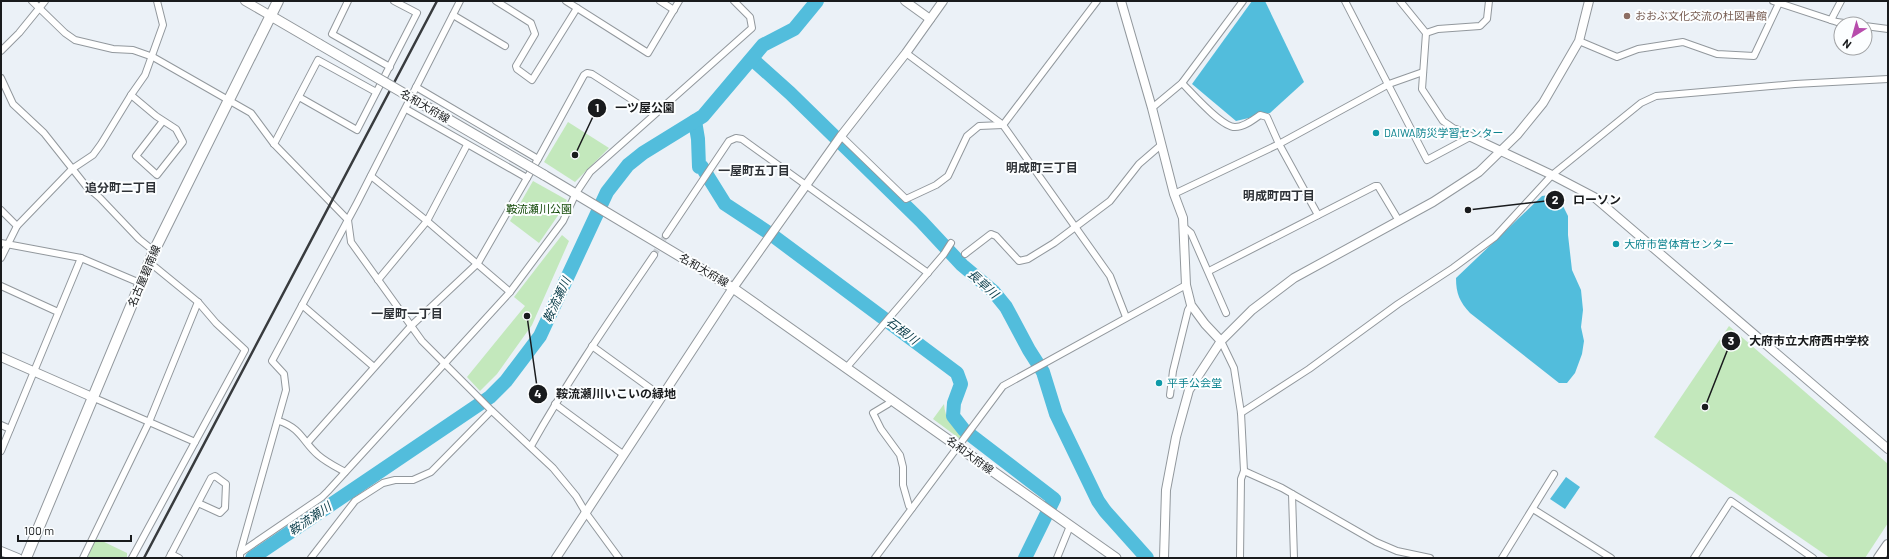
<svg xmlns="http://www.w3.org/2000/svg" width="1889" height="559" viewBox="0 0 1889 559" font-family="Barlow,'Noto Sans JP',sans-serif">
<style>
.green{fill:#c3e8bc}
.water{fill:#52bddc}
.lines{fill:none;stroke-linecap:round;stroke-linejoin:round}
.river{stroke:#52bddc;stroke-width:14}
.minor-tunnel{stroke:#ccd1d6;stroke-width:6;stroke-dasharray:6 3;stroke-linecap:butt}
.minor-casing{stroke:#92989d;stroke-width:8}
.tertiary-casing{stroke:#92989d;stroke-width:10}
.secondary-casing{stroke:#92989d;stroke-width:11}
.primary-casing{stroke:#92989d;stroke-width:12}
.minor{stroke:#fff;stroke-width:6}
.tertiary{stroke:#fff;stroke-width:8}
.secondary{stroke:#fff;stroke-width:9}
.primary{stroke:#fff;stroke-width:10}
.rail{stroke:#383b3e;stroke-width:2.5}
.secondary-bridge-casing{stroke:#92989d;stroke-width:11;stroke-linecap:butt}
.secondary-bridge{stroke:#fff;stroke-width:9}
.education-dot{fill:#8d6e63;stroke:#fcfeff;stroke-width:1.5}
.culture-dot{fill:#0f9aa8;stroke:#fcfeff;stroke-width:1.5}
.labels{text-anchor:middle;stroke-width:4;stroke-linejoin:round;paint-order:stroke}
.education-label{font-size:11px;fill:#785e54;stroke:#fcfeff;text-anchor:start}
.street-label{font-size:11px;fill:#191b1d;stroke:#fcfeff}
.culture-label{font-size:11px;fill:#0d838f;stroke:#fcfeff;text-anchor:start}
.park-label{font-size:11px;fill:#144a09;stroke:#fcfeff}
.neighbourhood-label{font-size:12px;font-weight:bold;fill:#2e3237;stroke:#fcfeff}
.water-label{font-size:12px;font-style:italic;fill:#063946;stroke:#fcfeff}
.leader{fill:none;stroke:#191b1d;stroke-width:1.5}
.callout-dot{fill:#191b1d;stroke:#fcfeff;stroke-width:1.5}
.mark-label{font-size:12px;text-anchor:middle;font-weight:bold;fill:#fff}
.callout-label{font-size:12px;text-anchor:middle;font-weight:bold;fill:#191b1d;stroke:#fcfeff;stroke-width:4;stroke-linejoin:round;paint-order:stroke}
</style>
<rect width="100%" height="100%" fill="#ebf1f7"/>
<!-- green -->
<g class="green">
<polygon points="568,122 609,148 575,182 544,162"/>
<polygon points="533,181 567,200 559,214 539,243 510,221"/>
<polygon points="562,235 569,241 532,325 497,374 480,391 467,377 525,306 514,297"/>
<polygon points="1729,326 1888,464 1888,523 1865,558 1830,558 1654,437"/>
<path d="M944,404c1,15 8,21 20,30l-4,5 -27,-20z"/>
<polygon points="98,539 127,553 127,558 87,558 95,541"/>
</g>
<!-- water -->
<g class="water">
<polygon points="1252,1 1265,1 1304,82 1270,113 1236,121 1192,84"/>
<path d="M1557,194l11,22v19l4,35 9,20 2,20 -2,17 3,14 -2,13 -7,19 -8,10h-8l-89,-70c-10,-11 -14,-19 -14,-35l86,-82z"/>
<polygon points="1566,477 1580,487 1565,509 1550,499"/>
</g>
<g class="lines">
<!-- river -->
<g class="river">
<polyline points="752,59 790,93 921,221 962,265 993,291 1006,307 1029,350 1043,372 1056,414 1098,501 1105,511 1147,558"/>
<polyline points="695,121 698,139 699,167 702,167 725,204 772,235 957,373 961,384 954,403 953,416 964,430 1054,499 1025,558"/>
<polyline points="252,558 490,397 506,381 540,336 607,192 628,165 643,153 703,116 763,45 794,29 817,1"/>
</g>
<!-- minor-tunnel -->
<polyline class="minor-tunnel" points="654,255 666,235"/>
<!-- minor casing -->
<g class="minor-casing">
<g id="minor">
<polyline points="32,1 65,33 75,40 113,49 133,50 153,57 251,113 274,144 348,220 351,242 422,341 491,410 553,468 576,496 586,513 619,558"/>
<polyline points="348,1 332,34 390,67"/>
<polyline points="496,1 531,23 535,34 516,66 517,69 532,80 577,8"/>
<polyline points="566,1 648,53 679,1"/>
<polyline points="660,1 674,10"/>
<polyline points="1345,1 1427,160 1470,137"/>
<polyline points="1400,1 1426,33 1422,89 1443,121 1456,130"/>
<polyline points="1773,1 1837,22 1851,24"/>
<polyline points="453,15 505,46"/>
<polyline points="1831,20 1841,1"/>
<polyline points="1865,26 1888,29"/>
<polyline points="1426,33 1438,29 1480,26 1487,19 1489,1"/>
<polyline points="1579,41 1617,57 1638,49 1683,42 1717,54 1754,56 1780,1"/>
<polyline points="1,51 19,33 45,1"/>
<polyline points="906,53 1003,125 1110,276 1126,317"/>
<polyline points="1,78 13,104 44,133 86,186 100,198 139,239 154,251"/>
<path d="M1182,83c10,10 39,44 53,44 9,0 18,-7 25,-12l7,2 12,27 39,71"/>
<polyline points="416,87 538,159"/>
<polyline points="131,95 156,116 176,129 183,142 157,175 136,156 163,121"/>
<polyline points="299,97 357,130 417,13 394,1"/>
<polyline points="1152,108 1182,83 1243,1"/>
<polyline points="406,109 527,178"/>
<polyline points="1003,125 1097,1"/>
<polyline points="841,136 906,199 936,185 948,176 967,136 979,126 1003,125"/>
<polyline points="274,144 318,60 376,92"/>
<polyline points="371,176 427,221 510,292"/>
<polyline points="1174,194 1279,144 1389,84 1423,72"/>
<polyline points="1,210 17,226"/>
<polyline points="1184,227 1191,233 1226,313"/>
<polyline points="666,235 729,141 736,138 742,139 928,273"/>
<polyline points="1,243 81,258 140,283"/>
<polyline points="965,254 991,234 996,236 1019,261 1028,259 1054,243 1110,201 1139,164 1161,145"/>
<polyline points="1,258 17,226 72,169 93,155 101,144 131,95 145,75 163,25 157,1"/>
<polyline points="1209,271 1375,186 1378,186 1399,221"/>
<polyline points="378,280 427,221 467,145"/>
<polyline points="1,286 58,312"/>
<polyline points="302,305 374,367"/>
<polyline points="1221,341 1234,368 1241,413 1244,471 1241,479 1240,558"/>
<polyline points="592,346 661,396"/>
<polyline points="847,367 944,254 951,243"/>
<polyline points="1170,395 1173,371 1188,310 1191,305"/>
<polyline points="92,397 195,442"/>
<polyline points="892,399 888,404 873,413 881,429 900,455 903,467 903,485 909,506 912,508"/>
<polyline points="555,404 624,455"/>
<polyline points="1241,413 1309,369 1398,304 1453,268 1495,237 1552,175 1641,103 1656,96 1795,84 1888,79"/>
<path d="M279,421c22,7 24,21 39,34 8,7 18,12 27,17"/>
<polyline points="1,425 10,429"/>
<polyline points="308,442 412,325 478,263 538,159 584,75 587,73 592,74 654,114"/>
<path d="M531,446c37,-66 80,-128 123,-191"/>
<polyline points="1,451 81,258"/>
<polyline points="1244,471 1282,488 1376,542 1397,551 1430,558"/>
<polyline points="1292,494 1294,558"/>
<polyline points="1533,509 1611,558"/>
<polyline points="240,553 322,497 328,491 510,292 563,221 576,193 590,172 752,28 750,17 734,1"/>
<polyline points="171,554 179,558"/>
<polyline points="83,558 149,422 198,302"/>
<polyline points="132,558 245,350 216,323 198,302 149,262"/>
<polyline points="169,558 211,478 215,476 226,484 225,508 220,513 198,503"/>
<polyline points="240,558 240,553 286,390 284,374 272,361 357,203 460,1"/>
<polyline points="311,558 355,501 383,483 395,480 413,480 431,472 491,411"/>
<polyline points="875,558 1003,386 1186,285"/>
<polyline points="1057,558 1070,526"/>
<polyline points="1502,558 1554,474"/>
<polyline points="1694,558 1731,501 1813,558"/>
</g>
</g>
<!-- tertiary casing -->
<g class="tertiary-casing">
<g id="tertiary">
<polyline points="245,1 271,16"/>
<polyline points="905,1 930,19"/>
<polyline points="1121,1 1152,108 1174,194 1183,218 1186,285 1191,305 1205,324 1221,341"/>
<polyline points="1456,130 1552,175 1594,197 1888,449"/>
<polyline points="1,357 92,397"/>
<polyline points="1,551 18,558"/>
<polyline points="556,558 733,288 841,136 906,53 943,1"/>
<polyline points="1164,558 1166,490 1176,437 1189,390 1221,341 1252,310 1294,278 1433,202 1479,172 1517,135 1543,103 1579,41 1589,1"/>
</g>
</g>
<!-- secondary casing -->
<g class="secondary-casing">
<g id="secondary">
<polyline points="271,16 319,44"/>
<polyline points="544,175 733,288 1116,558"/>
</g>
</g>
<!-- primary casing -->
<g class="primary-casing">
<g id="primary">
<polyline points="26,558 154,251 278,1"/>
<polyline points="1879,558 1888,545"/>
</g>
</g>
<!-- minor -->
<use href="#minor" class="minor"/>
<!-- tertiary -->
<use href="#tertiary" class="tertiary"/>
<!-- secondary -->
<use href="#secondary" class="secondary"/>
<!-- primary -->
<use href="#primary" class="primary"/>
<!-- rail -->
<polyline class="rail" points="144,558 437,1"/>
<!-- secondary-bridge casing -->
<g class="secondary-bridge-casing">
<polyline id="secondary-bridge" points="319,44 544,175"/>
</g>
<!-- secondary-bridge -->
<use href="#secondary-bridge" class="secondary-bridge"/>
</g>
<!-- markers -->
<circle class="education-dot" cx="1627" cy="16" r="4"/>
<g class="culture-dot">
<circle cx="1376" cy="133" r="4"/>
<circle cx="1616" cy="244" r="4"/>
<circle cx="1159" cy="383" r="4"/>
</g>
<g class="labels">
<!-- education labels -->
<g class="education-label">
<text x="1635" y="20">おおぶ文化交流の杜図書館</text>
</g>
<!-- street labels -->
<g class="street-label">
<text transform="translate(425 106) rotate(30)" y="4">名和大府線</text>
<text transform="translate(704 270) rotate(30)" y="4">名和大府線</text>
<text transform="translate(144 276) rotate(-67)" y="4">名古屋碧南線</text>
<text transform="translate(970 455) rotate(36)" y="4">名和大府線</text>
</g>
<!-- culture labels -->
<g class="culture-label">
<text x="1384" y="137">DAIWA防災学習センター</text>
<text x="1624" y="248">大府市営体育センター</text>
<text x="1167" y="387">平手公会堂</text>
</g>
<!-- park labels -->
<g class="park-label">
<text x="539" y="213">鞍流瀬川公園</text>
</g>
<!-- neighbourhood labels -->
<g class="neighbourhood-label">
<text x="1042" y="172">明成町三丁目</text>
<text x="754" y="175">一屋町五丁目</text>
<text x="121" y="192">追分町二丁目</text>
<text x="1279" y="200">明成町四丁目</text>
<text x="407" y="318">一屋町一丁目</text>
</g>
<!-- water labels -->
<g class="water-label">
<text transform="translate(983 284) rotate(42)" y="4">長草川</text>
<text transform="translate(557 300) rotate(-65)" y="4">鞍流瀬川</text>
<text transform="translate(902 331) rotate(37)" y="4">石根川</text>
<text transform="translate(310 519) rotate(-34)" y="4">鞍流瀬川</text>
</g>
</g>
<!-- callouts -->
<path class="leader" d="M575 155L597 108M1468 210L1555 200M1705 407L1731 341M527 316L538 394"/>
<g class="callout-dot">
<circle cx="575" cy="155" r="4"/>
<circle cx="1468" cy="210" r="4"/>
<circle cx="1705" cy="407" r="4"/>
<circle cx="527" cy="316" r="4"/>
<circle cx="597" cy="108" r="10"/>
<circle cx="1555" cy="200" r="10"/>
<circle cx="1731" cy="341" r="10"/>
<circle cx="538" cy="394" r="10"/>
</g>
<g class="mark-label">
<text x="597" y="112">1</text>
<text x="1555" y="204">2</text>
<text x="1731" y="345">3</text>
<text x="538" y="398">4</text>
</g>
<g class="callout-label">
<text x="645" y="112">一ツ屋公園</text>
<text x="1597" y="204">ローソン</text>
<text x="1809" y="345">大府市立大府西中学校</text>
<text x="616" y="398">鞍流瀬川いこいの緑地</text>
</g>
<!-- border -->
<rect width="1889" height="559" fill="none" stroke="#191b1d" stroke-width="4"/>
<!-- north arrow -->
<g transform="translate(1853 36) rotate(217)"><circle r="19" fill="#fcfeff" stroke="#a1a3a5"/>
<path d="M0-3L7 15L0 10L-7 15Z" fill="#b74cac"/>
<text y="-6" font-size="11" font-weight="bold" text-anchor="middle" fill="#191b1d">N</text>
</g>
<!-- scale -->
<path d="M18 535v6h113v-6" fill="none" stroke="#191b1d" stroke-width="2"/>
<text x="24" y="535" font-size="12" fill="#191b1d" stroke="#fcfeff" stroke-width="3" paint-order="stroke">100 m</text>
</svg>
